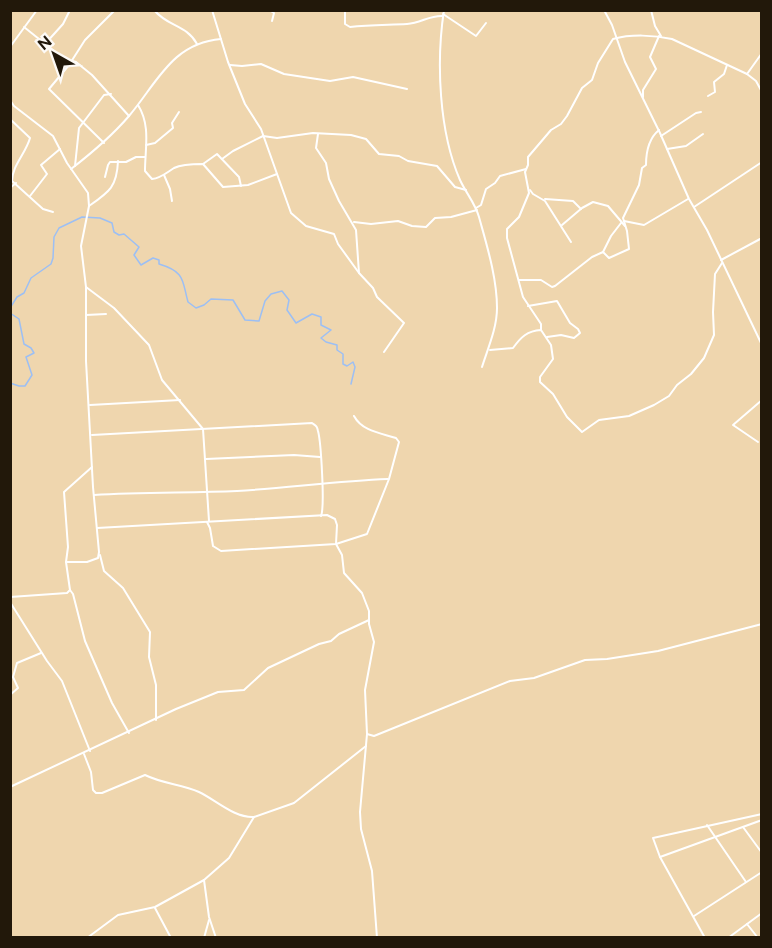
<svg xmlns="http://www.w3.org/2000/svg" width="772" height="948" viewBox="0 0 772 948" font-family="Figtree,sans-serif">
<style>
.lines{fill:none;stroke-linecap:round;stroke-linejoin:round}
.stream{stroke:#9cbff4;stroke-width:1.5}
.street{stroke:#fff;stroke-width:2}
</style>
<rect width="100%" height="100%" fill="#efd6ae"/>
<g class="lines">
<!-- stream -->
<g class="stream">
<path d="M10,308l7,-11 7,-4 7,-15 20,-14 2,-6 1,-21 5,-9 23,-11 18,1 12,5 2,9 5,3 5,-1 15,13 -5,8 7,10 12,-7 6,2v4c27,8 23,17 29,38l8,6 8,-3 7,-6 22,1 12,20 14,1 6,-20 6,-7 11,-3 7,9 -2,10 9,13 16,-9 9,3v8l10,5 -10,8 5,4 11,3v5l6,4v10l4,2 6,-4 2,5 -4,17"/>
<polyline points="10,313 19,319 24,344 31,348 34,353 26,357 32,375 25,386 19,386 10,383"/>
</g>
<!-- street -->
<g class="street">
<path d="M154,10c14,17 33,15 43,34"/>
<polyline points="212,10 228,62 245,104 261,129 291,213 306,226 334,234 338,244 359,273"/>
<polyline points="269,10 274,13 272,21"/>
<path d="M345,10v14l5,3c19,-2 38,-2 57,-3 14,-1 23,-9 36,-8"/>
<path d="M444,10c-8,52 -5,122 16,170 6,13 15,23 19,37 8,29 18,61 18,91 0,20 -9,40 -15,59"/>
<polyline points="604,10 612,25 625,62 660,133 689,199 707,230 762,345"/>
<polyline points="651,10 655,26 661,36"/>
<polyline points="443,14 476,36 486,23"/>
<polyline points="24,27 64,59 76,62 92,75 129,116"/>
<polyline points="45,44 63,24 70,10"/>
<polyline points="10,47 37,10"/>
<polyline points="230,65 242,66 261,64 284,74 330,81 353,77 407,89"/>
<polyline points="747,74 762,53"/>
<polyline points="708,96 715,92 714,82 724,74 727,65"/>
<polyline points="643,97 643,90 656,69 650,57 659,36"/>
<polyline points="10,100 14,106 53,136 67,163 88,193 89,206 81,246 86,287 86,361 93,487 99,552 98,558 87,562 66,562 70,590 67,593 10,597"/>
<path d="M138,105c13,21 7,43 7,66l7,8c9,-1 14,-6 22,-11 8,-4 20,-4 29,-4l20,23 25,-2 29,-11"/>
<path d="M10,119l20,19c-4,15 -18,28 -18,43l31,28 10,3"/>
<polyline points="318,134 316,148 326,163 329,179 339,201 356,230 359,273 373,288 377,297 404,323 384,352"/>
<polyline points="661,136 696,113 701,112"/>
<polyline points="104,143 49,89 69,65 85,40 115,10"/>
<polyline points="146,145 155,143 173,128 172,123 179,112"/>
<polyline points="667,149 686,146 703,134"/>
<polyline points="222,159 233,151 263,136 277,138 313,133 351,135 366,139 379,154 399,156 408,161 437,166 455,187 466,190"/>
<polyline points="203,164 217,154 239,177 241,186"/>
<polyline points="75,166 79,128 104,95 111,94"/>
<path d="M71,169c22,-17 40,-32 58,-53 28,-33 43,-73 92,-77"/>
<polyline points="164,175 170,189 172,201"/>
<polyline points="105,177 108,165 110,162 126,162 136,157 145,157"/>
<polyline points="10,188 16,183"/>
<polyline points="530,190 533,194 545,201 571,242"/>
<polyline points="30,196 47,174 41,165 60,149"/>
<polyline points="545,199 573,201 581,209"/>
<path d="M89,206c20,-14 28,-19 29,-45"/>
<polyline points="694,207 762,162"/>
<polyline points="476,208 481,205 486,189 495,183 500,176 526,169"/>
<polyline points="624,221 644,225 688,199"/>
<polyline points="354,222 371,224 398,221 412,226 426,227 435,218 451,217 477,210"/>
<polyline points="562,225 582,208 593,202 608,206 625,226"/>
<polyline points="603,252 611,236 621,223"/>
<polyline points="721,260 762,238"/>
<path d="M519,280h22l11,7 3,-1 37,-29 11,-5 6,6 20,-9 -2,-18 -4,-13 16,-33 3,-17 4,-3c0,-13 2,-26 13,-35"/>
<polyline points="86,287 114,308 149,345 162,380 203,429 209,521"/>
<polyline points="528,306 557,301 570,323 578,329 580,333 574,338 561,335 547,337"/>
<polyline points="86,315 106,314"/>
<path d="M541,330v-6l-18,-27 -16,-59v-9l12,-12 10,-24 -4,-21 3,-7v-8l23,-27 10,-6 6,-8 15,-28 10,-8 6,-17 15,-24c18,-5 41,-4 59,0l75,35 9,7 6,11"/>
<path d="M490,350l23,-2c8,-11 14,-17 28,-18l10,15 2,14 -13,18v5l13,12 14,23 15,15 17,-12 30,-4 25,-11 15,-9 8,-11 14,-11 13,-16 10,-23 -1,-23 2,-38 7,-11"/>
<polyline points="90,405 180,400"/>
<path d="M92,435l220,-12c4,3 5,3 6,8 3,11 7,76 3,85"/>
<polyline points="758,442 733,425 762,400"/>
<polyline points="206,459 294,455 320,457"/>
<path d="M94,495c48,-3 95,-2 143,-4 50,-3 100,-10 151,-12"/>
<path d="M207,522l3,6 3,18 8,5 115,-7 31,-10 22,-55 10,-37 -3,-4c-16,-5 -34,-7 -42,-22"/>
<polyline points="97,528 327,515 335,519 337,525 336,544 342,555 344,573 362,593 369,611 369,624 374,642 365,690 367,734 360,812 361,829 372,871 377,938"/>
<polyline points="100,555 104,571 123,588 150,632 149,657 156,685 156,720"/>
<polyline points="66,562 68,547 64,492 92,467"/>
<polyline points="70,590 73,594 85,641 112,703 129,733"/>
<polyline points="10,602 47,661 62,681 90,751"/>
<polyline points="10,695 18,688 13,677 17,663 41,653"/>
<polyline points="367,734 374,736 510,681 534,678 585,660 607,659 658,651 762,624"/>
<path d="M84,754l7,18 2,18 3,3h6l43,-18c18,9 37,9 54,17 17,8 35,26 55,25l40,-14 72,-57"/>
<polyline points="10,787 176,709 218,692 244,690 268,668 319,644 331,641 339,634 369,620"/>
<polyline points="707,825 746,882"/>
<polyline points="743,827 762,853"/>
<polyline points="660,857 762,820"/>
<polyline points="204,880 209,917 216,938"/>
<polyline points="155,908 171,938"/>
<polyline points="694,916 762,872"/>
<polyline points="747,924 758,938"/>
<polyline points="87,938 118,915 155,907 204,880 229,858 254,817"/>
<polyline points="204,938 209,920"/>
<polyline points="705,938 660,857 653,838 762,814"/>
<polyline points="728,938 762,913"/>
</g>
</g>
<!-- border -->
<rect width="772" height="948" fill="none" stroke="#22180a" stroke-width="24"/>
<!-- north arrow -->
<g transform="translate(54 54) rotate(320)" stroke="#fdfaf6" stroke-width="4.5" paint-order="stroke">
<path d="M0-4.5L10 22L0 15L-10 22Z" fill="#22180a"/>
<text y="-9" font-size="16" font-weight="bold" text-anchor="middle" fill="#22180a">N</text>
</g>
</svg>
